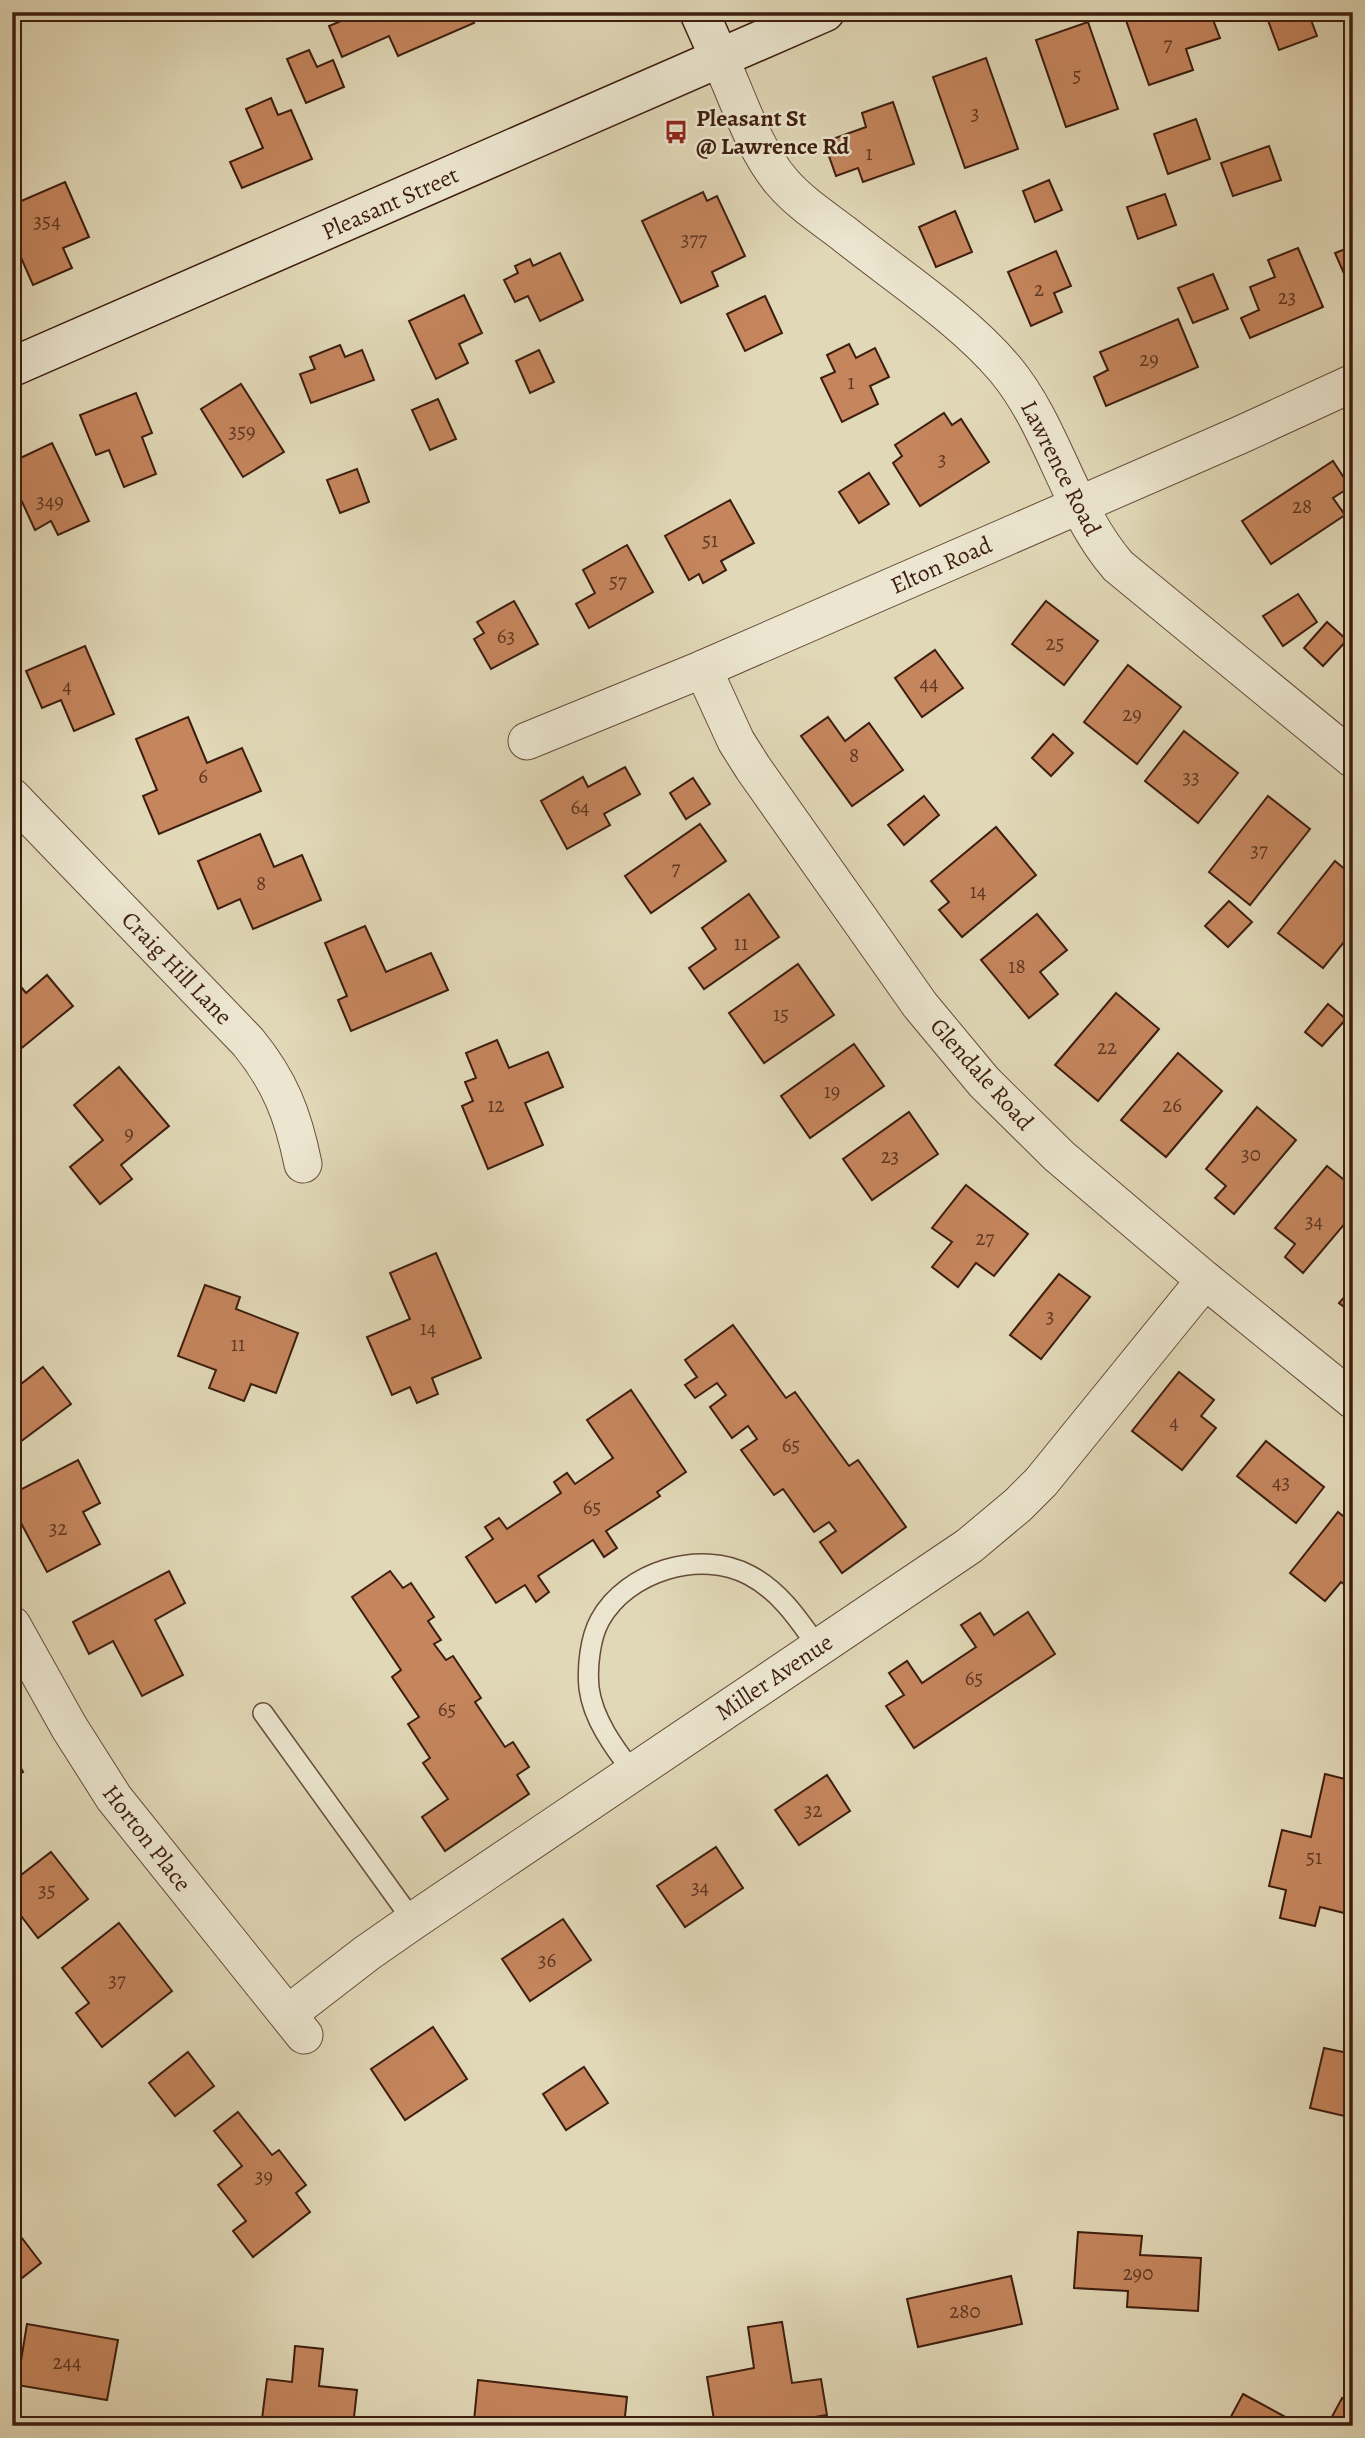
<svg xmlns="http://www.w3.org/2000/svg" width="1365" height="2438" viewBox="0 0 1365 2438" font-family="Alegreya,serif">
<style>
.building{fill:#c5855d;stroke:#3d1d0f;stroke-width:2}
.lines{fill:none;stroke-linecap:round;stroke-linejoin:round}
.lane-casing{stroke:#664c39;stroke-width:22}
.street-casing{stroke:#664c39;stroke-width:39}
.secondary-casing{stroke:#3d1d0f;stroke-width:41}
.lane{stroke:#ece6d0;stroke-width:19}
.street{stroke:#ece6d0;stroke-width:37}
.secondary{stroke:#ece6d0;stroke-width:38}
.labels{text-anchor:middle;stroke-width:5;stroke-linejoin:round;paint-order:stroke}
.number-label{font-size:21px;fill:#5f3722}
.poi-label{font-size:24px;font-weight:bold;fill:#3d1d0f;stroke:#ece6d0;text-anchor:start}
.street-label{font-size:24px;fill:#3d1d0f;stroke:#ece6d0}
</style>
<rect width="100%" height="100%" fill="#e1d8b7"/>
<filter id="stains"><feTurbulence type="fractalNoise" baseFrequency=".00286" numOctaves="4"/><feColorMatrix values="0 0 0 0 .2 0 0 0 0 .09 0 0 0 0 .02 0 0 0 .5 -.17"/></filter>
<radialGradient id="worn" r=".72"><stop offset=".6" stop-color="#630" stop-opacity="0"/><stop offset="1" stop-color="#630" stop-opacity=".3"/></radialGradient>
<!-- building -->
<g class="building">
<polygon points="343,12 470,12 474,23 398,56 389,36 342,57 329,26 346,19"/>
<polygon points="1123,12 1210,12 1220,38 1186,49 1193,70 1149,85"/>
<polygon points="1275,12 1308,12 1317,36 1279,50 1266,15"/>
<polygon points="1088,22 1118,109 1066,127 1036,40"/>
<polygon points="309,50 317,67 333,60 344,87 306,103 287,59"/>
<polygon points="986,58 1018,149 965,168 933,77"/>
<polygon points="271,98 278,115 291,110 312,159 242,188 230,162 263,148 246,109"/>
<polygon points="893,102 914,164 863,182 858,168 836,176 824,142 866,127 862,113"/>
<polygon points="1196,119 1210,159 1168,174 1154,134"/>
<polygon points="1353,143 1353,172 1344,146"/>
<polygon points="1269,146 1281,180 1233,196 1221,163"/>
<polygon points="1049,180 1062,210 1035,222 1023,191"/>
<polygon points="65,182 89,237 63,248 72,268 33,285 12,237 12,205"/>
<polygon points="703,192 707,201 717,196 745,256 712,272 718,286 681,303 642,221"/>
<polygon points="1165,194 1176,225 1138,239 1127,207"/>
<polygon points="955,211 972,252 936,267 919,227"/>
<polygon points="1353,246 1353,294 1335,253"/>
<polygon points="1298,248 1323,307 1250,338 1241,318 1259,310 1250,287 1275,277 1268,260"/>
<polygon points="1056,251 1071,286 1054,293 1062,312 1031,326 1008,272"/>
<polygon points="560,253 583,300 540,321 528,296 515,302 504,280 518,273 515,266 530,259 533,266"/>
<polygon points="1213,274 1228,309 1193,323 1178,288"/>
<polygon points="464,295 482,333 459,344 468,363 436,379 409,321"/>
<polygon points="765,296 782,333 745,351 727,314"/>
<polygon points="1178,319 1198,367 1106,406 1094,377 1108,370 1100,352"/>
<polygon points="849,344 856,358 875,348 889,377 870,386 878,404 842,422 821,378 835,372 827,355"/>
<polygon points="340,345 345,357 362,350 374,380 311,403 300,374 315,369 310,357"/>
<polygon points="539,350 554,382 530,393 516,361"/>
<polygon points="241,384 284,452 243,477 201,409"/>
<polygon points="136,393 152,433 142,437 156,474 124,487 109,450 96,455 80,415"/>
<polygon points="438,399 456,439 430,450 412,410"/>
<polygon points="944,413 952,425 961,419 989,462 920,506 893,463 902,456 895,445"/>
<polygon points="52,443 89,521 58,535 51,521 35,530 12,480 12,462"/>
<polygon points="1333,461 1350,487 1333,498 1345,515 1271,564 1242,521"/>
<polygon points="357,469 369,502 340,513 327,480"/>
<polygon points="869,473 889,504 859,523 839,492"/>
<polygon points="730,500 754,543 721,561 726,570 703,583 699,574 689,580 665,536"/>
<polygon points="627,545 653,592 589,628 576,604 595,593 583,570"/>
<polygon points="1298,594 1317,622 1283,646 1263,616"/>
<polygon points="514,601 538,644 491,669 474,639 484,633 477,622"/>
<polygon points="1046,601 1098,641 1064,685 1012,644"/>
<polygon points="1327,622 1347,640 1323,666 1304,648"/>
<polygon points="85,646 114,714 74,731 61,700 42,708 26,671"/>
<polygon points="935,650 963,688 922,717 895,678"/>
<polygon points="1128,665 1181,707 1137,764 1084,722"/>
<polygon points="188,717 207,763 242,748 261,791 159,834 143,796 157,790 136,739"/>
<polygon points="828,717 845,741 869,723 903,770 852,806 801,736"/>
<polygon points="1184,731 1238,773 1198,823 1145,781"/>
<polygon points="1053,734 1073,753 1051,776 1032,758"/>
<polygon points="625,767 640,794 604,814 610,825 567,849 541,801 583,777 588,787"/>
<polygon points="693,778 710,804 686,819 670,793"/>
<polygon points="924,796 939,815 904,845 888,825"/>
<polygon points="1268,796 1310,829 1250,905 1209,872"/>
<polygon points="700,824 726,861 651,913 625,876"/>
<polygon points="996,827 1036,875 962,937 939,910 949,902 931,881"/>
<polygon points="260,834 274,867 302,855 321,900 253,929 240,899 218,909 198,861"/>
<polygon points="1335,861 1353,876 1353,931 1323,968 1278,933"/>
<polygon points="749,894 779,937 704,989 689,968 716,949 702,928"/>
<polygon points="1229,901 1252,922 1228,947 1205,926"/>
<polygon points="1037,914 1067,950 1040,972 1058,994 1029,1018 981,960"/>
<polygon points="365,926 386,972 431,953 448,990 351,1031 338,1000 347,996 325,943"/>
<polygon points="798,964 834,1015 764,1063 729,1013"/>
<polygon points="47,975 73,1006 12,1056 12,976 26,993"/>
<polygon points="1116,993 1159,1029 1098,1101 1055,1065"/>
<polygon points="1328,1004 1346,1019 1322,1046 1305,1032"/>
<polygon points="497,1040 509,1068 548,1052 563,1087 525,1103 543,1145 488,1169 462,1106 473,1101 465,1082 476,1078 466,1053"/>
<polygon points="854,1044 884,1086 810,1138 781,1096"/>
<polygon points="1178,1053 1222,1091 1166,1157 1121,1120"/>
<polygon points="119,1067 169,1126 121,1165 132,1179 100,1204 70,1167 103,1140 74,1105"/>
<polygon points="1257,1107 1296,1140 1234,1214 1215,1198 1226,1186 1206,1169"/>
<polygon points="909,1112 938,1154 872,1200 843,1159"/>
<polygon points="1327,1166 1353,1187 1353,1214 1303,1273 1285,1257 1295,1244 1275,1228"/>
<polygon points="966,1185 1028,1234 994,1276 976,1263 958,1287 932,1267 952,1242 932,1228"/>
<polygon points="436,1253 481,1358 432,1378 438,1394 417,1403 410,1387 392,1395 367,1337 410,1319 390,1273"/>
<polygon points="1059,1274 1090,1297 1041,1359 1010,1335"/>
<polygon points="205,1285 240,1297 236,1309 298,1333 276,1393 251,1384 244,1401 209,1388 216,1370 178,1356"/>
<polygon points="1353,1287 1353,1314 1339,1303"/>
<polygon points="733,1325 786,1398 795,1392 849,1466 858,1460 906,1527 842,1573 820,1542 836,1531 829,1522 814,1532 783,1489 774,1495 741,1450 757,1439 748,1426 732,1438 710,1407 726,1395 717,1383 695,1398 685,1385 697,1377 685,1360"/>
<polygon points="43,1367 71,1404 12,1448 12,1381 17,1387"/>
<polygon points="1179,1372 1214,1400 1201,1416 1216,1428 1182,1470 1132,1431"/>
<polygon points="631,1390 686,1472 657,1492 660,1496 606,1531 617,1548 604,1557 593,1540 538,1576 549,1592 536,1602 525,1585 496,1603 466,1557 493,1539 485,1527 499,1518 507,1529 561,1493 554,1482 567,1473 575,1484 613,1458 587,1420"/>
<polygon points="1266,1441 1324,1487 1296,1523 1237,1476"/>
<polygon points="78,1460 100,1503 83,1512 100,1544 47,1572 12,1506 12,1494"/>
<polygon points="1338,1512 1353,1524 1353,1591 1341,1582 1325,1601 1290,1573"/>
<polygon points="169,1571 185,1603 155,1620 183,1675 142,1696 113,1641 89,1654 73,1622"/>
<polygon points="390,1571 403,1588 411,1583 434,1617 428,1621 441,1640 434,1644 446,1660 453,1656 481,1698 475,1702 505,1747 513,1742 529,1767 517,1775 529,1794 445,1851 422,1817 448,1799 423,1763 430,1758 408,1724 419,1717 392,1677 401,1670 352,1597"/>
<polygon points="1028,1612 1055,1654 914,1748 886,1706 904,1695 889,1673 907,1661 922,1683 976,1647 961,1625 980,1613 994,1635"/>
<polygon points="12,1751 23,1772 12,1777"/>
<polygon points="1353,1756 1353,1772 1345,1764"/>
<polygon points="1325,1774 1353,1781 1353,1876 1344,1913 1320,1907 1315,1926 1280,1918 1286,1890 1269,1886 1282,1830 1311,1837"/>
<polygon points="827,1775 850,1811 799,1845 775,1810"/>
<polygon points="716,1847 743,1888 685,1927 657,1886"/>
<polygon points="51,1852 88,1899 38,1938 12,1904 12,1882"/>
<polygon points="563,1919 591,1960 530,2001 502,1959"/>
<polygon points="119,1923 172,1991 102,2047 76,2013 89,2003 62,1968"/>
<polygon points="433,2027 467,2079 405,2120 371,2069"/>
<polygon points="1324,2048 1353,2054 1353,2118 1310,2108"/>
<polygon points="188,2052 214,2086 175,2116 149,2083"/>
<polygon points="584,2067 608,2103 566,2130 543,2094"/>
<polygon points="238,2112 272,2155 279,2150 306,2185 296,2193 310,2212 253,2257 233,2231 246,2221 218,2185 242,2166 214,2131"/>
<polygon points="1078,2232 1142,2236 1140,2255 1201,2258 1198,2311 1127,2307 1128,2291 1074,2288"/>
<polygon points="18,2233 41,2263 12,2286 12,2237"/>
<polygon points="1011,2276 1022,2324 918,2347 907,2299"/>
<polygon points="782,2322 792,2383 821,2379 827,2415 759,2426 715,2426 707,2377 754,2368 748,2327"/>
<polygon points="27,2324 118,2340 107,2400 17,2385"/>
<polygon points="295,2346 323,2349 319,2386 357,2390 353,2426 309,2426 262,2419 267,2379 292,2382"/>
<polygon points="478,2380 627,2397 624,2426 514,2426 474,2421"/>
<polygon points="1243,2394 1302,2426 1226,2426"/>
<polygon points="1342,2398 1353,2404 1353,2426 1327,2426"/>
</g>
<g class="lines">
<!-- lane casing -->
<g class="lane-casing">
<g id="lane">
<polyline points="263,1713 413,1921"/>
<path d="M633,1772c-19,-24 -40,-53 -44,-84 -2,-21 1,-50 11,-68 27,-49 101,-71 149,-45 31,16 50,45 69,72"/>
</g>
</g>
<!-- street casing -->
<g class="street-casing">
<g id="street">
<path d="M720,59c18,39 34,91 62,123 17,20 40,35 61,51 51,41 120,86 162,136 49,59 63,139 113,197l235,193"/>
<polyline points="703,669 736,741 753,768 920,1005 984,1082 1059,1156 1205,1280 1353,1400"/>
<polyline points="527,741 703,669 1240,435 1353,383"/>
<path d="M12,797l236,245c32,39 45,73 55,122"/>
<polyline points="12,1625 69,1727 114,1798 304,2035"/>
<polyline points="288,2014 367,1953 413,1921 969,1546 1018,1505 1041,1482 1205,1280"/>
</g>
</g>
<!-- secondary casing -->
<g class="secondary-casing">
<g id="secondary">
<polyline points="699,12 720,59"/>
<polyline points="12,367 825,12"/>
</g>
</g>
<!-- lane -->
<use href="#lane" class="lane"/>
<!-- street -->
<use href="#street" class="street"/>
<!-- secondary -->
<use href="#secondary" class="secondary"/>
</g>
<!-- icons -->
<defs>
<g id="bus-bare" transform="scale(1.89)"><path d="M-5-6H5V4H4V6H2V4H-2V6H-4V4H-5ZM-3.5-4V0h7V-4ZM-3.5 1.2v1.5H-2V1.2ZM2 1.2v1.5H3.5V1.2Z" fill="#8f2418" stroke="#ece6d0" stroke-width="2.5" paint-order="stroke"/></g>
</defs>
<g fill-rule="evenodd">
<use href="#bus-bare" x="676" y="132"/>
</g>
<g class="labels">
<!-- number labels -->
<g class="number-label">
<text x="1168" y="51">7</text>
<text x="1077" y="82">5</text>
<text x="975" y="120">3</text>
<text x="869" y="160">1</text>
<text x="47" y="228">354</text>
<text x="694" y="246">377</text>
<text x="1039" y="296">2</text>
<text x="1287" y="304">23</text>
<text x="1149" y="366">29</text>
<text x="851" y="389">1</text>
<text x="242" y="438">359</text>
<text x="942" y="466">3</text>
<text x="50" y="508">349</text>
<text x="1302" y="513">28</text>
<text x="710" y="547">51</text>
<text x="618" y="588">57</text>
<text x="506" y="643">63</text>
<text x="1055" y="650">25</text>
<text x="929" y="690">44</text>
<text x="67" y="693">4</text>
<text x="1132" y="721">29</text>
<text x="854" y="762">8</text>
<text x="203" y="783">6</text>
<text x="1191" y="784">33</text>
<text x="580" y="814">64</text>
<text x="1259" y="857">37</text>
<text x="676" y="875">7</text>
<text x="261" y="890">8</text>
<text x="978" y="898">14</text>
<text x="741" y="950">11</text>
<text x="1017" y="973">18</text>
<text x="781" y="1021">15</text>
<text x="1107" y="1054">22</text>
<text x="832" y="1098">19</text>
<text x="496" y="1112">12</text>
<text x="1172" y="1112">26</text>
<text x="129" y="1140">9</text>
<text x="1251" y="1161">30</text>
<text x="890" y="1163">23</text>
<text x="1314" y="1228">34</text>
<text x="985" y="1245">27</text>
<text x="1050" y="1323">3</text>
<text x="428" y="1335">14</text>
<text x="238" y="1351">11</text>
<text x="1174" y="1429">4</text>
<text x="791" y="1452">65</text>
<text x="1281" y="1489">43</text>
<text x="592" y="1514">65</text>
<text x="58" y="1535">32</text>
<text x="974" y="1685">65</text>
<text x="447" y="1716">65</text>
<text x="813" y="1817">32</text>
<text x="1314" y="1864">51</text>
<text x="700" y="1894">34</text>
<text x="47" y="1897">35</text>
<text x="547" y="1967">36</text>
<text x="117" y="1987">37</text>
<text x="264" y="2183">39</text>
<text x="1138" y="2280">290</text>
<text x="965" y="2318">280</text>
<text x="67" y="2369">244</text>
</g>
<!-- poi labels -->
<g class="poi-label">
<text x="696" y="126">Pleasant St<tspan x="696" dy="28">@ Lawrence Rd</tspan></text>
</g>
<!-- street labels -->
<g class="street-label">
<text transform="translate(390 203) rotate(-24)" y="8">Pleasant Street</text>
<text transform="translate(1061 468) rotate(63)" y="8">Lawrence Road</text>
<text transform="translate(941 565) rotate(-24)" y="8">Elton Road</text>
<text transform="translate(177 968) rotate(46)" y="8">Craig Hill Lane</text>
<text transform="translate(982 1074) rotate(48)" y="8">Glendale Road</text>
<text transform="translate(774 1677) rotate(-34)" y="8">Miller Avenue</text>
<text transform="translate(147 1838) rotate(52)" y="8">Horton Place</text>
</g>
</g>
<!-- margin -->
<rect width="1365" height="2438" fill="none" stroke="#e1d8b7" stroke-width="42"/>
<rect x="14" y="14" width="1337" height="2410" fill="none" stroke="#3d1d0f" stroke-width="3.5"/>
<rect x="21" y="21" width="1323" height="2396" fill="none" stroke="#3d1d0f" stroke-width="2"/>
<rect width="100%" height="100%" filter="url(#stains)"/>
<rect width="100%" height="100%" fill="url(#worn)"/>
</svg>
